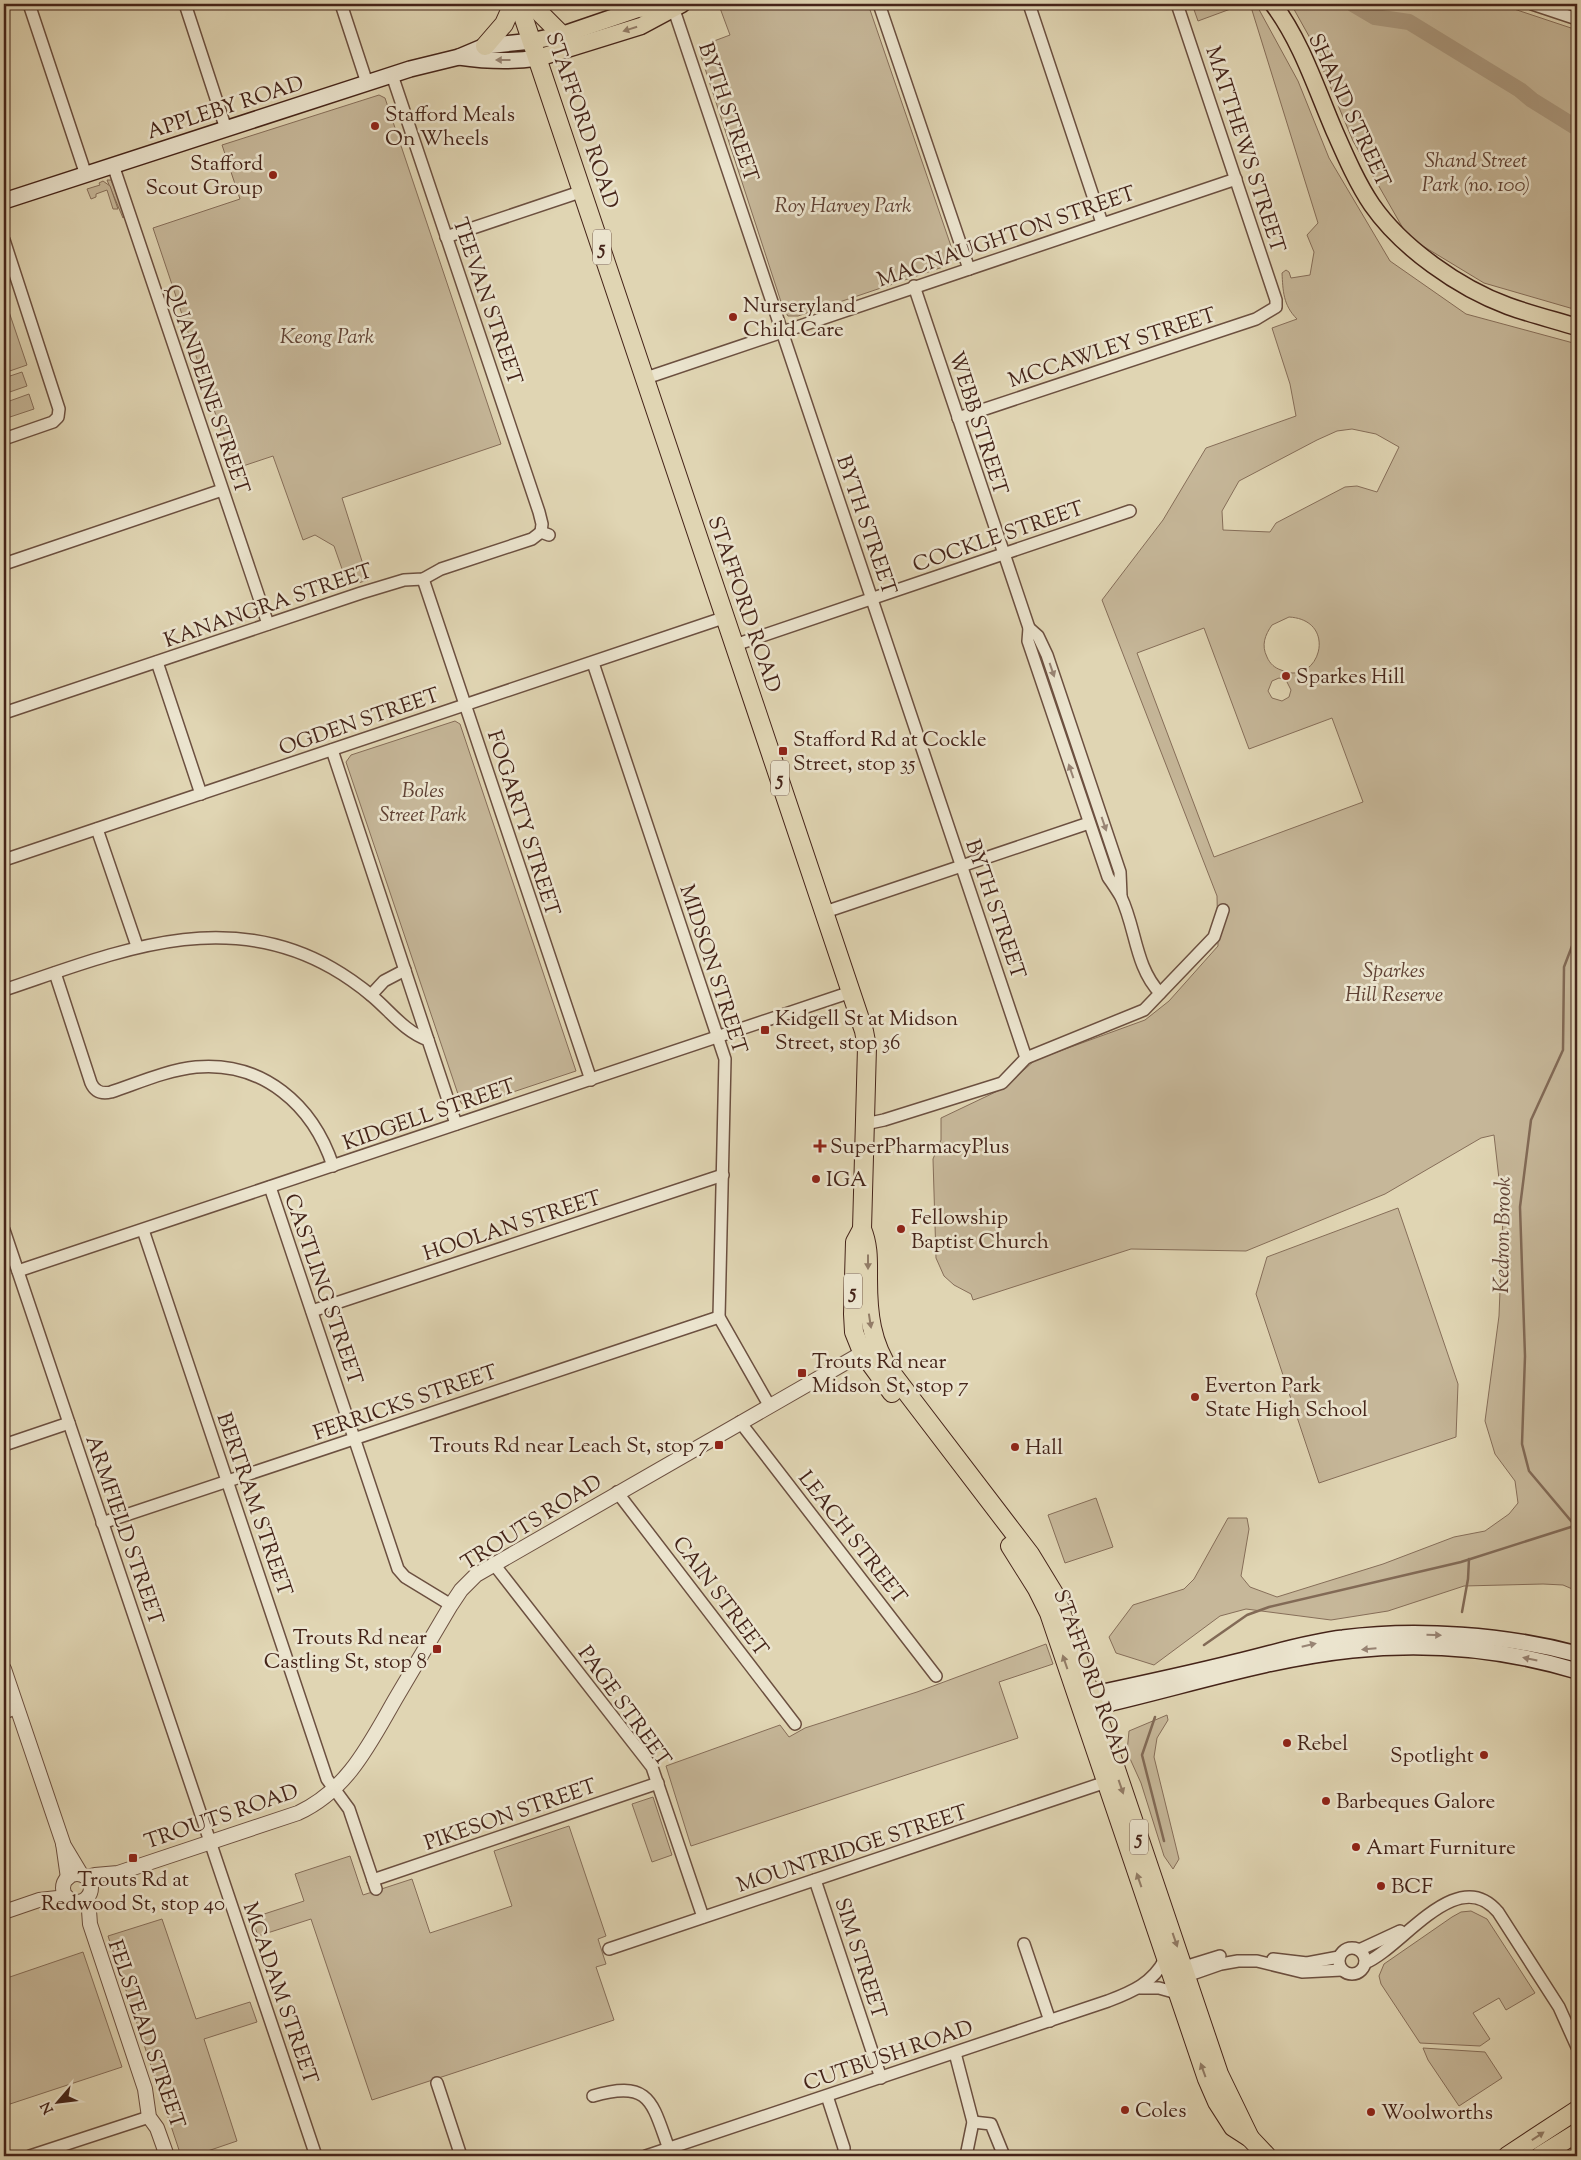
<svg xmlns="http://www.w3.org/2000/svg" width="1581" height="2160" viewBox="0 0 1581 2160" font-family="'Sorts Mill Goudy',serif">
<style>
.green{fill:#c6b799;stroke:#866e59;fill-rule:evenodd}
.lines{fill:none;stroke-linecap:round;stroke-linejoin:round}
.stream{stroke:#826a56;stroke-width:2.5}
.river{stroke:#ab997f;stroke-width:16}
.minor-casing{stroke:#6c5040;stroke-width:14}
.tertiary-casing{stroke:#6c5040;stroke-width:16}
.secondary-casing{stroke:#452419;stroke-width:18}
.primary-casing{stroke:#452419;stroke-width:19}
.trunk-casing{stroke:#452419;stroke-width:20}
.minor{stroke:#ebe4ce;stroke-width:11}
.tertiary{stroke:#ebe4ce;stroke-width:14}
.secondary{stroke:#ebe4ce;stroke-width:15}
.primary{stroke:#e0d5b3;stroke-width:16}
.trunk{stroke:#e0d5b3;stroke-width:18}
.oneway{fill:#927c66}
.oneway2{fill:#988474}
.poi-dot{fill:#8f2418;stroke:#ebe4ce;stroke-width:2}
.labels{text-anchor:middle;stroke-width:5;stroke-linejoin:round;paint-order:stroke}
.shield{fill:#ebe4ce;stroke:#775e4f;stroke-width:1}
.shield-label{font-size:20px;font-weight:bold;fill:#452419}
.street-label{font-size:21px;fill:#452419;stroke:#ebe4ce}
.poi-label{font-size:21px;fill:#452419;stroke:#ebe4ce;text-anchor:start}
.park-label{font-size:21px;font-style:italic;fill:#5f4133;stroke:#ebe4ce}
.water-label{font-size:22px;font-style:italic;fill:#644738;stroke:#ebe4ce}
</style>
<rect width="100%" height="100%" fill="#e0d5b3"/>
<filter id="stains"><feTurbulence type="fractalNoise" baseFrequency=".004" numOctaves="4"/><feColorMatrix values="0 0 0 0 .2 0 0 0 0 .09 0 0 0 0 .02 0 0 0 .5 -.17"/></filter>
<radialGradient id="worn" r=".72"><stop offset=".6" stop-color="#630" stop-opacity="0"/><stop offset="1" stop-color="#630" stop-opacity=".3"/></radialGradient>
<!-- green -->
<g class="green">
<polygon points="731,4 868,4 952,249 953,257 946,266 798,316 788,316 783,308 698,47 730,35 720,8"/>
<path d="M1192,4h64l42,77 31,77 61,103 76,53 111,30v1247l-14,-6 -20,-1 -79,2 -76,25 -57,9 -85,-11 -26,7 -66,49 -38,-12 -7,-16 24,-32 51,-16 10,-10 34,-61h19l2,11 -8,47 9,11 27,10 106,-33 71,-27 31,-6 24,-17 9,-11 -3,-22 -20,-27 -10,-33 14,-105 4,-102 -9,-79 -13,3 -96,56 -139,57 -115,-2 -158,51 -2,-6 -17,-9 -10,-9 -8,-18 -3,-99 8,-19v-22l63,-30 31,-28 110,-40 24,-19 49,-55 -1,-50 -115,-296 61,-80 43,-72 90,-32 -6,-32 -18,-56 25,-9c-14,-14 -14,-28 -15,-46l4,-3 3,2 2,6 19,-3 4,-23 -7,-17 11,-12 -67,-216 -7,-3 -46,17zM1352,429l24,5 23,13 -22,45 -20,-6 -12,1 -69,36 -6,9 -47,-2 -1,-19 17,-30 78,-41 20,-9zM1289,617c51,3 30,71 -8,53 -6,-2 -11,-6 -14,-13 -6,-12 -2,-22 5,-32zM1204,628l45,121 83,-31 31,84 -149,55 -77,-204zM1279,678l7,2 5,10 -2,7 -7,4 -10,-3 -4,-7 4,-10z"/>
<polygon points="1291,4 1499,4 1577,30 1577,310 1484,283 1408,237 1353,141 1310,38"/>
<polygon points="379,95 385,98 501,444 342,498 368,580 348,586 334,546 315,535 303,540 273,456 234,469 153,228 240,199 222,145"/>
<polygon points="107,180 111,180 125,215 123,218"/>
<polygon points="103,181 110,186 118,209 113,209 107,190 96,194 96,197 91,199 87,189 100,185 99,183"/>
<polygon points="4,297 27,365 4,373"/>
<polygon points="22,372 27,386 4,394 4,378"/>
<polygon points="29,394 34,409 4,419 4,403"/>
<polygon points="455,721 460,724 576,1071 468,1107 461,1103 346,762 351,755"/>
<polygon points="1398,1208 1458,1384 1456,1437 1319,1483 1256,1294 1267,1257"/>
<polygon points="1096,1498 1113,1547 1065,1563 1048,1515"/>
<polygon points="1046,1644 1053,1664 999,1682 1018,1738 691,1846 666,1766 780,1725 789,1737 805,1728 917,1692"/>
<polygon points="1167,1715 1168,1720 1157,1738 1154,1757 1179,1859 1173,1869 1164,1856 1141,1783 1127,1752 1129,1731"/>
<polygon points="653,1797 672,1855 652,1862 632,1804"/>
<polygon points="569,1826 606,1936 598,1939 606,1964 596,1967 614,2020 372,2100 311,1919 258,1936 252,1918 304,1901 295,1874 350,1856 363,1895 412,1879 430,1933 512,1906 494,1851"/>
<polygon points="1471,1911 1487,1919 1535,1993 1506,2010 1499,1998 1473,2013 1490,2039 1480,2046 1420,2043 1381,1984 1379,1976 1384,1964 1452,1917 1461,1912"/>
<polygon points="162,1919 196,2019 250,2002 257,2022 204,2039 237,2141 193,2156 181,2156 108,1936"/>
<polygon points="83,1952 122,2067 4,2106 4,1979"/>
<polygon points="1423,2048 1485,2052 1502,2078 1459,2106 1428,2060"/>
</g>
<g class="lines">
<!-- stream -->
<g class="stream">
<polyline points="1577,933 1564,967 1563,1050 1531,1120 1520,1207 1525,1356 1522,1444 1529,1471 1577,1528"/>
<polyline points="1462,1612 1468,1579 1469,1559"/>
<polyline points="1204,1645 1247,1615 1269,1607 1461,1562 1574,1526"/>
<polyline points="1155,1717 1142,1755 1164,1841"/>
</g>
<!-- river -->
<polyline class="river" points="1353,4 1375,17 1409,22 1520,90 1532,100 1577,128"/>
<!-- minor casing -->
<g class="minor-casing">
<g id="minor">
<polyline points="29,4 86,175"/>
<polyline points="185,4 226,129"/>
<polyline points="341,4 367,83"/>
<polyline points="672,4 1026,1058"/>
<polyline points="879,4 969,269"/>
<polyline points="1029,4 1102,223"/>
<polyline points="1532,4 1577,19"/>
<polyline points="392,75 539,512 542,524 541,532 549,535"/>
<polyline points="113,165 268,624"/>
<polyline points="446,237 583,191"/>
<polyline points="4,240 59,409 58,417 53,422 4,439"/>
<path d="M914,286l115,342 -1,13 80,236c4,6 9,13 13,20 15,31 14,70 39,96"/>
<polyline points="646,378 1236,179"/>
<polyline points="958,418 1256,319 1276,307 1276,300 1177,4"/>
<polyline points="4,564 222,490"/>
<polyline points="423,579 591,1080"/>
<polyline points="1029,628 1038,636 1047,655 1120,872 1121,896"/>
<polyline points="735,645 1130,511"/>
<polyline points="157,662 201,794"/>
<polyline points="593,663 725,1059 719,1317 769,1405"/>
<polyline points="4,713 361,593 404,580 423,579 441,569 532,539 541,532"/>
<polyline points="332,750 428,1040"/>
<polyline points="97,829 137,946"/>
<polyline points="4,860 726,617"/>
<polyline points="825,912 1089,823"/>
<path d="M55,973l36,110c4,9 11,11 20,9 27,-9 56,-22 85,-25 67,-6 117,38 137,99"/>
<path d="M4,990c108,-36 218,-85 328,-22 14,8 28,18 40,28 19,16 32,35 56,44l28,84"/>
<polyline points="371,995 384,981 405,970"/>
<polyline points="865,1124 884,1120 1002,1083 1026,1058 1144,1010 1214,937 1223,910"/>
<polyline points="270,1187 398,1569 405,1577 451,1605"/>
<polyline points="4,1230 316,2156"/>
<polyline points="143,1230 327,1779 349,1809 376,1889"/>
<polyline points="18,1271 851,992"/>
<polyline points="312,1311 723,1175"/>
<polyline points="740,1422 936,1676"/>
<polyline points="4,1445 69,1423"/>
<polyline points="617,1492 795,1724"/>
<polyline points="102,1523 719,1317"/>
<polyline points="493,1563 652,1767 703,1917"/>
<polyline points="4,1713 17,1708"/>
<polyline points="373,1880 658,1783"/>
<polyline points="815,1880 881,2078"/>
<polyline points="1024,1944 1050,2021"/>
<circle cx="1352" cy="1961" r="13"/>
<polyline points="609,1949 1106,1782"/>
<polyline points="1359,1950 1400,1931"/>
<polyline points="1273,1959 1307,1963 1339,1957"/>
<path d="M1365,1963c37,-15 92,-100 133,-51l61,95 18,40"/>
<polyline points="1178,1969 1220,1956"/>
<polyline points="1181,1978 1221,1964 1238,1961 1257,1961 1302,1972 1342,1970"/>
<polyline points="1140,1988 1159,1988 1177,1993"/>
<polyline points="955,2053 973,2122 966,2156"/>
<polyline points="437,2083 461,2156"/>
<path d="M593,2096c58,-17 59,7 76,53"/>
<polyline points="827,2096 844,2148 844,2156"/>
<polyline points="973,2122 991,2124 1004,2156"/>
<polyline points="30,2156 149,2117"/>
<path d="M646,2156l462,-155c24,-9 45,-18 57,-42"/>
</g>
</g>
<!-- tertiary casing -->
<g class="tertiary-casing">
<g id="tertiary">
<polyline points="4,1669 63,1843 68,1878"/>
<polyline points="63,1844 81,1874"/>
<circle cx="77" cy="1888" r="14"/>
<path d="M87,1877l8,-2 23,-2 180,-60c50,-23 72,-70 98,-115 18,-31 37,-62 55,-93l10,-15 15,-15 395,-227"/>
<polyline points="88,1897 90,1924 145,2089 149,2117 157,2128 167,2156"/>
<polyline points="4,1912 39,1900 67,1897"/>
</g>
</g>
<!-- secondary casing -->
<g class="secondary-casing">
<g id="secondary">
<path d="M459,57c27,4 53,5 79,1"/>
<polyline points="4,201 410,69 459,57 485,46 532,41"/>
<path d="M1080,1697c52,-11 104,-22 156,-35 35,-8 71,-20 107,-24 73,-10 164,-3 234,16"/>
<path d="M1085,1709c88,-19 179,-50 267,-59 76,-8 152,-1 225,21"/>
</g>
</g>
<!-- primary casing -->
<g class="primary-casing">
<g id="primary">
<path d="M1273,4c28,37 43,84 61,126 11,25 23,53 38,75 30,43 87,83 136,101 22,8 46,14 69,21"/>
<polyline points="532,41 562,35 638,9 670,7"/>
<polyline points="538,58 641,26 682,4"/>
</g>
</g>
<!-- trunk casing -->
<g class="trunk-casing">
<g id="trunk">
<path d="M519,4l345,1027 3,16 -5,182c7,17 6,32 6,50 0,34 3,64 23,93l139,182 25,41 40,112 124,367 31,64"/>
<polyline points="527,4 536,9 562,35"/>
<polyline points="485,46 504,24 513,4"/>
<polyline points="862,1229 855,1242 853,1314 854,1332 862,1352 892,1393"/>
<polyline points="1010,1546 1037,1589 1049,1613 1207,2079 1217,2102 1233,2127 1250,2138 1267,2156"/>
<polyline points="1507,2156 1577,2110"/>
<polyline points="1540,2156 1577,2133"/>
</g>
</g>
<!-- minor -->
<use href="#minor" class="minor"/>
<!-- tertiary -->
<use href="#tertiary" class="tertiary"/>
<!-- secondary -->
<use href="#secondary" class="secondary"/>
<!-- primary -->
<use href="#primary" class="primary"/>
<!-- trunk -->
<use href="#trunk" class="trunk"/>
</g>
<!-- one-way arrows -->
<defs><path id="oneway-solid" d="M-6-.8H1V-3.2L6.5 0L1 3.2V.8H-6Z" transform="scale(1.25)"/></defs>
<g class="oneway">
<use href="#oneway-solid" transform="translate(630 29) rotate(162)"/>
<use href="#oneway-solid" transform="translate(868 1262) rotate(90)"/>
<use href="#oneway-solid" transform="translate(870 1321) rotate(81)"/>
<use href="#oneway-solid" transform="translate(1065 1662) rotate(-109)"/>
<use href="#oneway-solid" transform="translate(1121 1787) rotate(71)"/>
<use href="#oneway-solid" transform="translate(1139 1880) rotate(-109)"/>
<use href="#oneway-solid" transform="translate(1175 1940) rotate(71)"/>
<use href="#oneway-solid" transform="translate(1203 2070) rotate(-110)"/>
<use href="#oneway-solid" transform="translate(1538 2136) rotate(-34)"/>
</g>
<g class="oneway2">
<use href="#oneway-solid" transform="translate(503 60) rotate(180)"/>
<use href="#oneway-solid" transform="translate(1052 670) rotate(71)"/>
<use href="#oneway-solid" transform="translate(1071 771) rotate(-109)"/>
<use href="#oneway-solid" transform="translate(1104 824) rotate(71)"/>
<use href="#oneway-solid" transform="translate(1434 1635) rotate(1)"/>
<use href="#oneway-solid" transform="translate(1309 1645) rotate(-13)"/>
<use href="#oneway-solid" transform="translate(1369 1649) rotate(175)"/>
<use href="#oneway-solid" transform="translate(1530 1659) rotate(-168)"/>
</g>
<!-- markers -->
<g class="poi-dot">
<circle cx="375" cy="126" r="5"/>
<circle cx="273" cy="175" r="5"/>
<circle cx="733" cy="317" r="5"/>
<circle cx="1286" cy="676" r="5"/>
<rect x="778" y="746" width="10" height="10" rx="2.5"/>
<rect x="760" y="1025" width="10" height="10" rx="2.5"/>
<path d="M817.5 1138.5h5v5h5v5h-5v5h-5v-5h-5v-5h5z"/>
<circle cx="816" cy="1179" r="5"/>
<circle cx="901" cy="1229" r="5"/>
<rect x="797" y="1368" width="10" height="10" rx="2.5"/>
<circle cx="1195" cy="1397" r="5"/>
<rect x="714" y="1440" width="10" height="10" rx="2.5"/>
<circle cx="1015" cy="1447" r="5"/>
<rect x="432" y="1644" width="10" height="10" rx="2.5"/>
<circle cx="1287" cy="1743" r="5"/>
<circle cx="1484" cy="1755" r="5"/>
<circle cx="1326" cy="1801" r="5"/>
<circle cx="1356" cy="1847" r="5"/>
<rect x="128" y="1853" width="10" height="10" rx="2.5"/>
<circle cx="1381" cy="1886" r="5"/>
<circle cx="1125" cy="2110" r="5"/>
<circle cx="1371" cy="2112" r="5"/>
</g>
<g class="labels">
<!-- shield labels -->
<g class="shield">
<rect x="593" y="229.5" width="18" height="35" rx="4"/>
<rect x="771" y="760.5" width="18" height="35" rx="4"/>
<rect x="844" y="1273.5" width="18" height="35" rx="4"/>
<rect x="1130" y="1819.5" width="18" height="35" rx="4"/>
</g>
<g class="shield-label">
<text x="602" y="254">5</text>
<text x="780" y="785">5</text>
<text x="853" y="1298">5</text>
<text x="1139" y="1844">5</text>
</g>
<!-- street labels -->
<g class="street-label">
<text transform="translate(225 107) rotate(-18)" y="7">APPLEBY ROAD</text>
<text transform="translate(1350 110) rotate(65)" y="7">SHAND STREET</text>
<text transform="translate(729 112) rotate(71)" y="7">BYTH STREET</text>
<text transform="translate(583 120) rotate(71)" y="7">STAFFORD ROAD</text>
<text transform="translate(1246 149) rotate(72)" y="7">MATTHEWS STREET</text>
<text transform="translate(1006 236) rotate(-19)" y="7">MACNAUGHTON STREET</text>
<text transform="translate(488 301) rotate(71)" y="7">TEEVAN STREET</text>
<text transform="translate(1112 347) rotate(-18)" y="7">MCCAWLEY STREET</text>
<text transform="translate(208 389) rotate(71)" y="7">QUANDEINE STREET</text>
<text transform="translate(979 423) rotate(72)" y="7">WEBB STREET</text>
<text transform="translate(867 525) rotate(71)" y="7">BYTH STREET</text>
<text transform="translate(998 536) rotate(-19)" y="7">COCKLE STREET</text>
<text transform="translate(745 604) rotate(71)" y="7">STAFFORD ROAD</text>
<text transform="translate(268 605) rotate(-19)" y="7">KANANGRA STREET</text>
<text transform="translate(359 721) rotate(-19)" y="7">OGDEN STREET</text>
<text transform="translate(524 823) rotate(72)" y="7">FOGARTY STREET</text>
<text transform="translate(996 909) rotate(71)" y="7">BYTH STREET</text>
<text transform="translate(714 969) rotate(72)" y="7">MIDSON STREET</text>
<text transform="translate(429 1114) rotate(-19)" y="7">KIDGELL STREET</text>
<text transform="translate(512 1225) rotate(-18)" y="7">HOOLAN STREET</text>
<text transform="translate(324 1289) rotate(71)" y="7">CASTLING STREET</text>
<text transform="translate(405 1402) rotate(-19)" y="7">FERRICKS STREET</text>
<text transform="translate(255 1504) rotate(71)" y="7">BERTRAM STREET</text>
<text transform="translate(531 1522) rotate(-32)" y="7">TROUTS ROAD</text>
<text transform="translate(125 1530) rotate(71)" y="7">ARMFIELD STREET</text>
<text transform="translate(853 1537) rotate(52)" y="7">LEACH STREET</text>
<text transform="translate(721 1596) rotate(53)" y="7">CAIN STREET</text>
<text transform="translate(1092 1677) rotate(70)" y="7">STAFFORD ROAD</text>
<text transform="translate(625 1706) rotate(54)" y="7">PAGE STREET</text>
<text transform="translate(510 1814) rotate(-19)" y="7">PIKESON STREET</text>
<text transform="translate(221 1816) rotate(-19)" y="7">TROUTS ROAD</text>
<text transform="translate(852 1848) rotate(-18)" y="7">MOUNTRIDGE STREET</text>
<text transform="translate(861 1958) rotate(72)" y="7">SIM STREET</text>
<text transform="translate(281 1993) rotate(71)" y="7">MCADAM STREET</text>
<text transform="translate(147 2034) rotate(71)" y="7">FELSTEAD STREET</text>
<text transform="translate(888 2055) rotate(-19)" y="7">CUTBUSH ROAD</text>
</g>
<!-- poi labels -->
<g class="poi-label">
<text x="385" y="121">Stafford Meals<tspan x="385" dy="24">On Wheels</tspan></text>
<text x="263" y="170" text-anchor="end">Stafford<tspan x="263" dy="24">Scout Group</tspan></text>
<text x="743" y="312">Nurseryland<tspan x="743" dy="24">Child Care</tspan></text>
<text x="1296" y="683">Sparkes Hill</text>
<text x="793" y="746">Stafford Rd at Cockle<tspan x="793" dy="24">Street, stop 35</tspan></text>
<text x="775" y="1025">Kidgell St at Midson<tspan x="775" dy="24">Street, stop 36</tspan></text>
<text x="830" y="1153">SuperPharmacyPlus</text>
<text x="826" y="1186">IGA</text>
<text x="911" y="1224">Fellowship<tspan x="911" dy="24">Baptist Church</tspan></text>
<text x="812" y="1368">Trouts Rd near<tspan x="812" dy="24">Midson St, stop 7</tspan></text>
<text x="1205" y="1392">Everton Park<tspan x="1205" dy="24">State High School</tspan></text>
<text x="709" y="1452" text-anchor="end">Trouts Rd near Leach St, stop 7</text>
<text x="1025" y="1454">Hall</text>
<text x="427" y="1644" text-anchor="end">Trouts Rd near<tspan x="427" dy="24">Castling St, stop 8</tspan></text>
<text x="1297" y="1750">Rebel</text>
<text x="1474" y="1762" text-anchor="end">Spotlight</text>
<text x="1336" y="1808">Barbeques Galore</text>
<text x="1366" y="1854">Amart Furniture</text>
<text x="133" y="1886" text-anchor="middle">Trouts Rd at<tspan x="133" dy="24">Redwood St, stop 40</tspan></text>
<text x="1391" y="1893">BCF</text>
<text x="1135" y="2117">Coles</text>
<text x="1381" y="2119">Woolworths</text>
</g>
<!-- park labels -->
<g class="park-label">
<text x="1476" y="167">Shand Street<tspan x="1476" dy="24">Park (no. 100)</tspan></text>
<text x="843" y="212">Roy Harvey Park</text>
<text x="327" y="343">Keong Park</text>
<text x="423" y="797">Boles<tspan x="423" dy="24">Street Park</tspan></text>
<text x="1394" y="977">Sparkes<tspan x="1394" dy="24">Hill Reserve</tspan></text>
</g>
<!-- water labels -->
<g class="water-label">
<text transform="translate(1501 1235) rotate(-89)" y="8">Kedron Brook</text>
</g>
</g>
<!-- margin -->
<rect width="1581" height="2160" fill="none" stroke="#e0d5b3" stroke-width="20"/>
<rect x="5" y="5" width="1571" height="2150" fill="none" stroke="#452419" stroke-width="2.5"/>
<rect x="10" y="10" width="1561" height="2140" fill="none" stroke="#452419"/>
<!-- north arrow -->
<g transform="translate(58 2102) rotate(242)" stroke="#ebe4ce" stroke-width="4" paint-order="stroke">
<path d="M0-4L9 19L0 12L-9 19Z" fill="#452419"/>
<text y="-8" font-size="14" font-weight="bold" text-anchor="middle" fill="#452419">N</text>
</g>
<rect width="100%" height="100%" filter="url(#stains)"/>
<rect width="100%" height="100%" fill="url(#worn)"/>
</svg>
